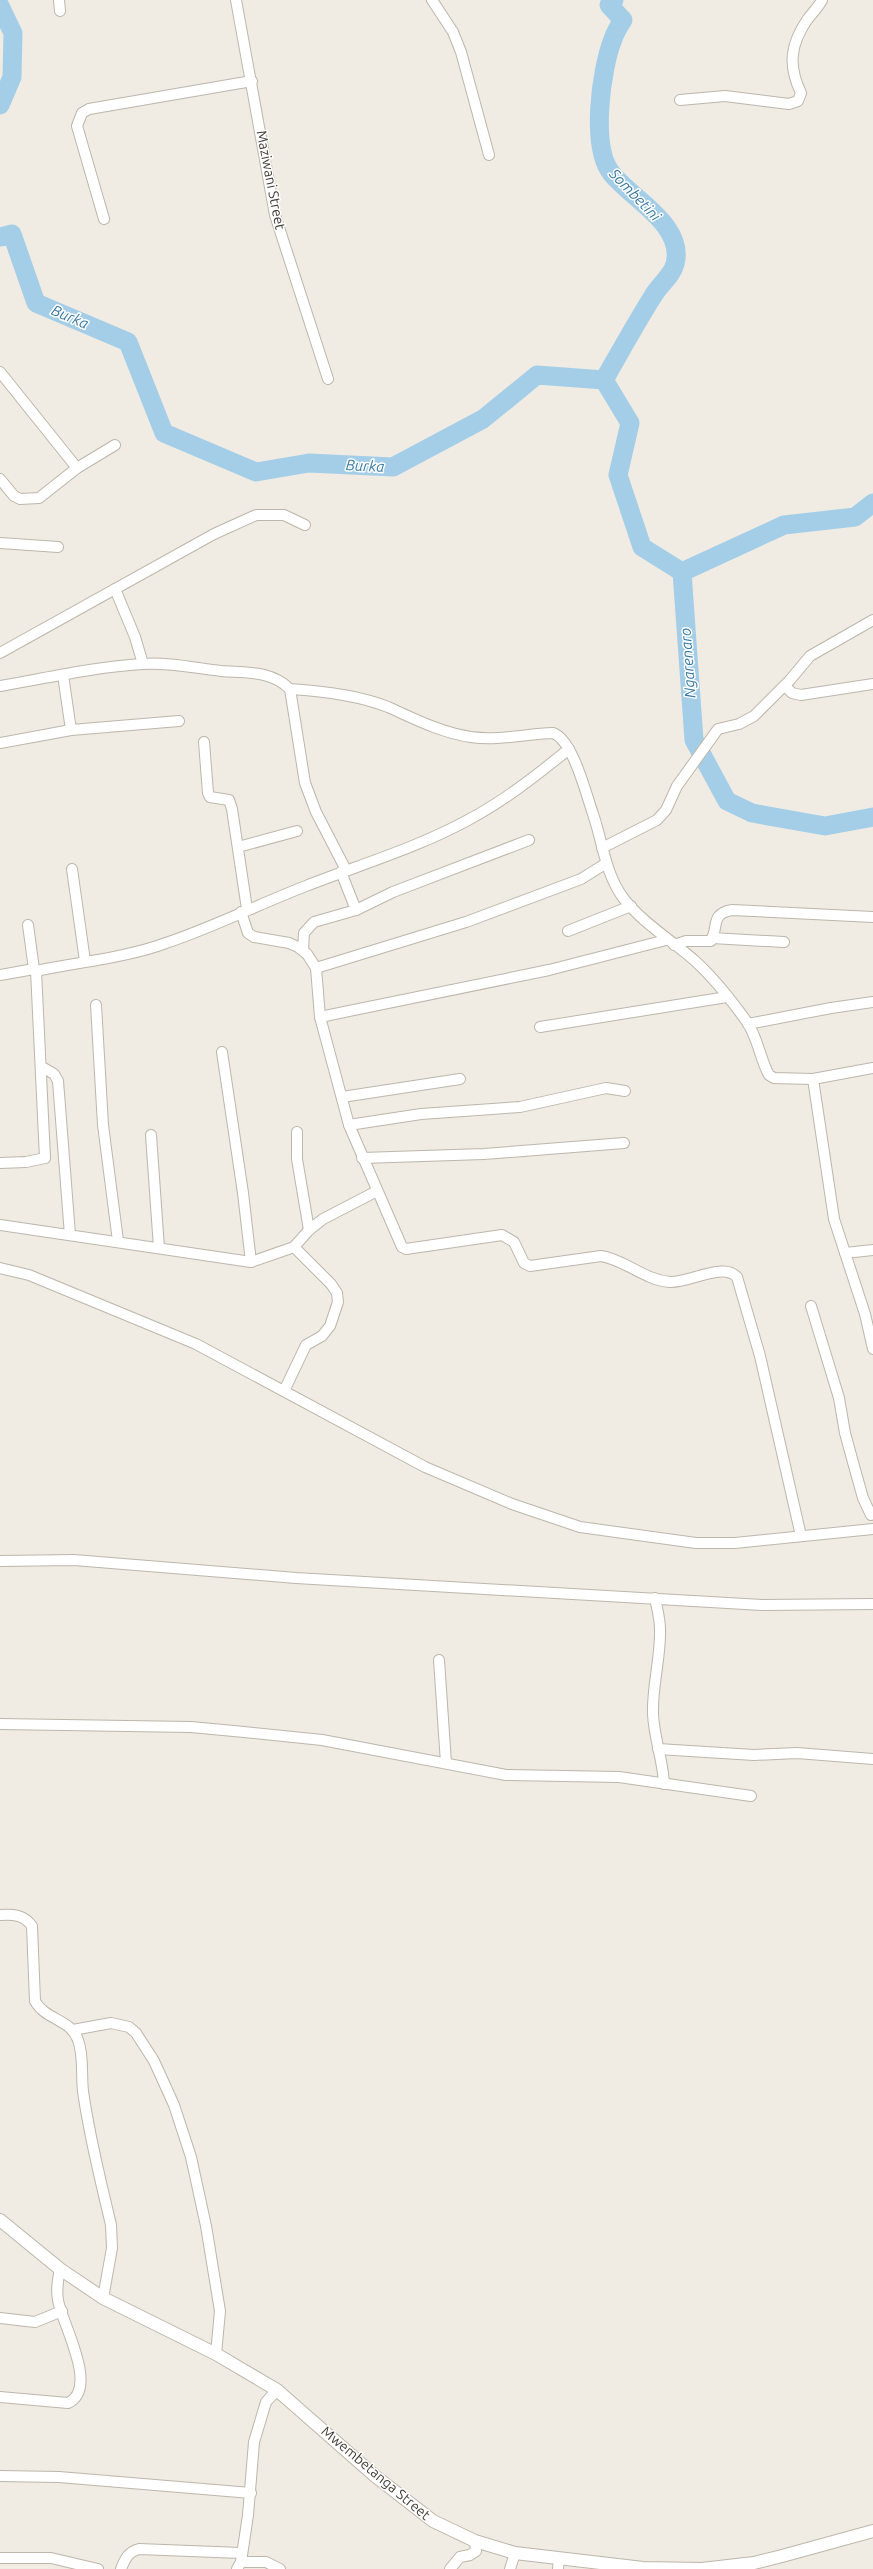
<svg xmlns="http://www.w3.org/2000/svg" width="873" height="2569" viewBox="0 0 873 2569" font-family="Ubuntu,sans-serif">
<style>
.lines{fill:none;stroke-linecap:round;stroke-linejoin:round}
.river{stroke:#a4cee8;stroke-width:19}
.minor-casing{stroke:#bdb6aa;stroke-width:12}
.tertiary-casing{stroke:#bdb6aa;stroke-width:14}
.minor{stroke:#fff;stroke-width:10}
.tertiary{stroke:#fff;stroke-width:12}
.labels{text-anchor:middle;stroke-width:3;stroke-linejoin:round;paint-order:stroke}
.street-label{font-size:14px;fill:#413c34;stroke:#fff}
.water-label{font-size:15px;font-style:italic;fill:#3979a1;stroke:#fff}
</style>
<rect width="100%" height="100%" fill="#f0ece3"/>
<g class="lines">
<!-- river -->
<g class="river">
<polyline points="0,6 13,33 12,77 0,105"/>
<polyline points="0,237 12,234 36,303 128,342 164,433 256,472 309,463 393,467 483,419 537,375 604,380 630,423 618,475 642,547 682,572"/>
<path d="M604,380c16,-28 32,-57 49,-84 6,-11 19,-20 22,-32 10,-39 -43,-65 -63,-90 -22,-26 -11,-105 1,-135 2,-6 6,-13 10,-19l-14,-15 5,-5"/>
<polyline points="873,503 855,517 784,525 682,572 694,740 727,801 752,813 825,826 873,817"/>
</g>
<!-- minor casing -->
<g class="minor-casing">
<g id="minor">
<polyline points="59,0 60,11"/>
<polyline points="236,0 275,215 328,379"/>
<polyline points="432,0 453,32 461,52 489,155"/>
<path d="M680,100l45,-4 64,8 9,-3 3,-8c-13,-27 -11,-48 6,-73 5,-7 11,-12 15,-20"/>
<polyline points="104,219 77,126 82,113 89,109 252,81"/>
<polyline points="0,372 77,468"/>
<polyline points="0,479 14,496 20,499 39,498 77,468 115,445"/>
<polyline points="0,543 58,547"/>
<polyline points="115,589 135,637 143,664"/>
<polyline points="0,653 214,534 256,515 284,515 305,525"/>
<polyline points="63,675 71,730"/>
<path d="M0,686c47,-8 94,-19 142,-22 26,-2 53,4 79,7 25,2 49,-1 69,18 32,2 68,6 98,18 27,12 54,26 83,30 27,4 54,-3 82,-4 20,7 33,61 40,81 10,29 12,60 31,85 19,24 47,41 70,61 20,18 38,41 53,62 11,16 13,37 22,53l5,3 39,1 60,-11"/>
<polyline points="785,686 792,693 801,695 873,684"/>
<polyline points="290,689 305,783 316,812 346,870"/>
<polyline points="204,742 208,793 210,797 229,800 232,809 247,909"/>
<polyline points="0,743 71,730 179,721"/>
<polyline points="238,847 297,831"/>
<polyline points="602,848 657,820 666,810 677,786 718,729 739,724 754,716 790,680 810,656 873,620"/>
<polyline points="72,869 85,961"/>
<polyline points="341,872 356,910"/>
<path d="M241,912l7,21 6,4 35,6 9,4 9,7 9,14 4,49 29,108 53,122 4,2 96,-14 12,7 10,21 6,3 71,-10c25,4 43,24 69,26 19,1 53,-20 67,-5l23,79 41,180"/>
<polyline points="28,925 34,969"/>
<polyline points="568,931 631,906"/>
<polyline points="712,938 784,942"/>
<path d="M674,945l12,-4h25c8,-15 -1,-27 21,-31l141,7"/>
<polyline points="303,950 304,933 314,922 356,910 393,892 529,840"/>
<polyline points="316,968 466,922 581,879 605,864"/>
<path d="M0,975l34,-6 2,2c43,-9 89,-13 130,-28 48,-16 93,-39 140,-57 53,-21 111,-38 162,-66 36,-19 69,-45 101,-71"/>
<polyline points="96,1005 103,1125 118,1241"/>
<polyline points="320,1017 549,970 666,940"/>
<polyline points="748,1024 831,1008 873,1002"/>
<polyline points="540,1027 727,997"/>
<polyline points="222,1052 243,1193 251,1262"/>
<polyline points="42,1067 54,1074 58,1081 70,1235"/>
<polyline points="813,1079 834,1219 865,1314 873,1349"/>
<polyline points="342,1097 460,1079"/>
<polyline points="349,1125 421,1114 520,1107 606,1088 625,1091"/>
<polyline points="297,1132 297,1159 309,1230"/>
<polyline points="151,1135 159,1248"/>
<polyline points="362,1158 484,1154 624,1143"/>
<polyline points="0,1163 26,1162 45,1158 36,971"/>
<polyline points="0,1225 251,1262 294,1247 309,1230 323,1219 377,1191"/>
<polyline points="845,1253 873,1250"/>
<polyline points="0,1268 29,1275 196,1344 425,1467 512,1504 580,1527 696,1543 735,1543 873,1529"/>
<polyline points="811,1306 839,1398 845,1433 854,1466 863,1498 871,1515"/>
<polyline points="284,1391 306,1345 322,1336 330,1326 338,1302 337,1293 331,1284 294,1247"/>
<polyline points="0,1561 74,1560 296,1578 762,1605 873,1604"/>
<path d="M655,1598c2,10 5,21 5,31 1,28 -8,56 -7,85 1,24 10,46 11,70"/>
<polyline points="439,1660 446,1763"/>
<polyline points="0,1724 191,1727 244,1732 322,1740 506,1775 619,1777 751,1796"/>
<polyline points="658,1749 754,1755 797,1753 873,1759"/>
<path d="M0,1915c14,-1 24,0 32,11l3,75c10,19 36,18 43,39 6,16 3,34 5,51 6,45 18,91 28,134l1,23 -9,50"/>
<polyline points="73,2030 111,2023 129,2027 136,2033 154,2061 174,2105 191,2157 206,2226 220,2311 216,2354"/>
<polyline points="0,2318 35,2322 62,2311"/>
<path d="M0,2397l68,6c32,-15 -7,-81 -10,-103 -2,-11 0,-21 2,-31"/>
<polyline points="0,2476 59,2477 251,2493"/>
<polyline points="0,2558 51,2558 98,2569"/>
<polyline points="241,2562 266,2562 280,2569"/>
<path d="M121,2569c4,-10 7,-17 18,-20l102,4"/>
<polyline points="237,2569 241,2562 248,2515 254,2442 266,2402 277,2390"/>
<polyline points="450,2569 460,2557 470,2555 476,2551 475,2541"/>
<polyline points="510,2569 515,2553"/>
<polyline points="558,2569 559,2558"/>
</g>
</g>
<!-- tertiary casing -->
<g class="tertiary-casing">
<polyline id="tertiary" points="0,2220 60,2269 103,2298 216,2354 277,2390 375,2476 433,2521 475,2541 515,2553 643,2568 702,2569 754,2563 782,2556 873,2531"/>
</g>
<!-- minor -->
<use href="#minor" class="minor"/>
<!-- tertiary -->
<use href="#tertiary" class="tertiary"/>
</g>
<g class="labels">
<!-- street labels -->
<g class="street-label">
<text transform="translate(271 180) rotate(79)" y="5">Maziwani Street</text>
<text transform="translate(376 2473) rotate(40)" y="5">Mwembetanga Street</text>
</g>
<!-- water labels -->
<g class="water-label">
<text transform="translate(635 195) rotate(46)" y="5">Sombetini</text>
<text transform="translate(70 317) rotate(23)" y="5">Burka</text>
<text transform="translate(365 466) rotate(3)" y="5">Burka</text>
<text transform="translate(688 663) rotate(-94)" y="5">Ngarenaro</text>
</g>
</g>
</svg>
